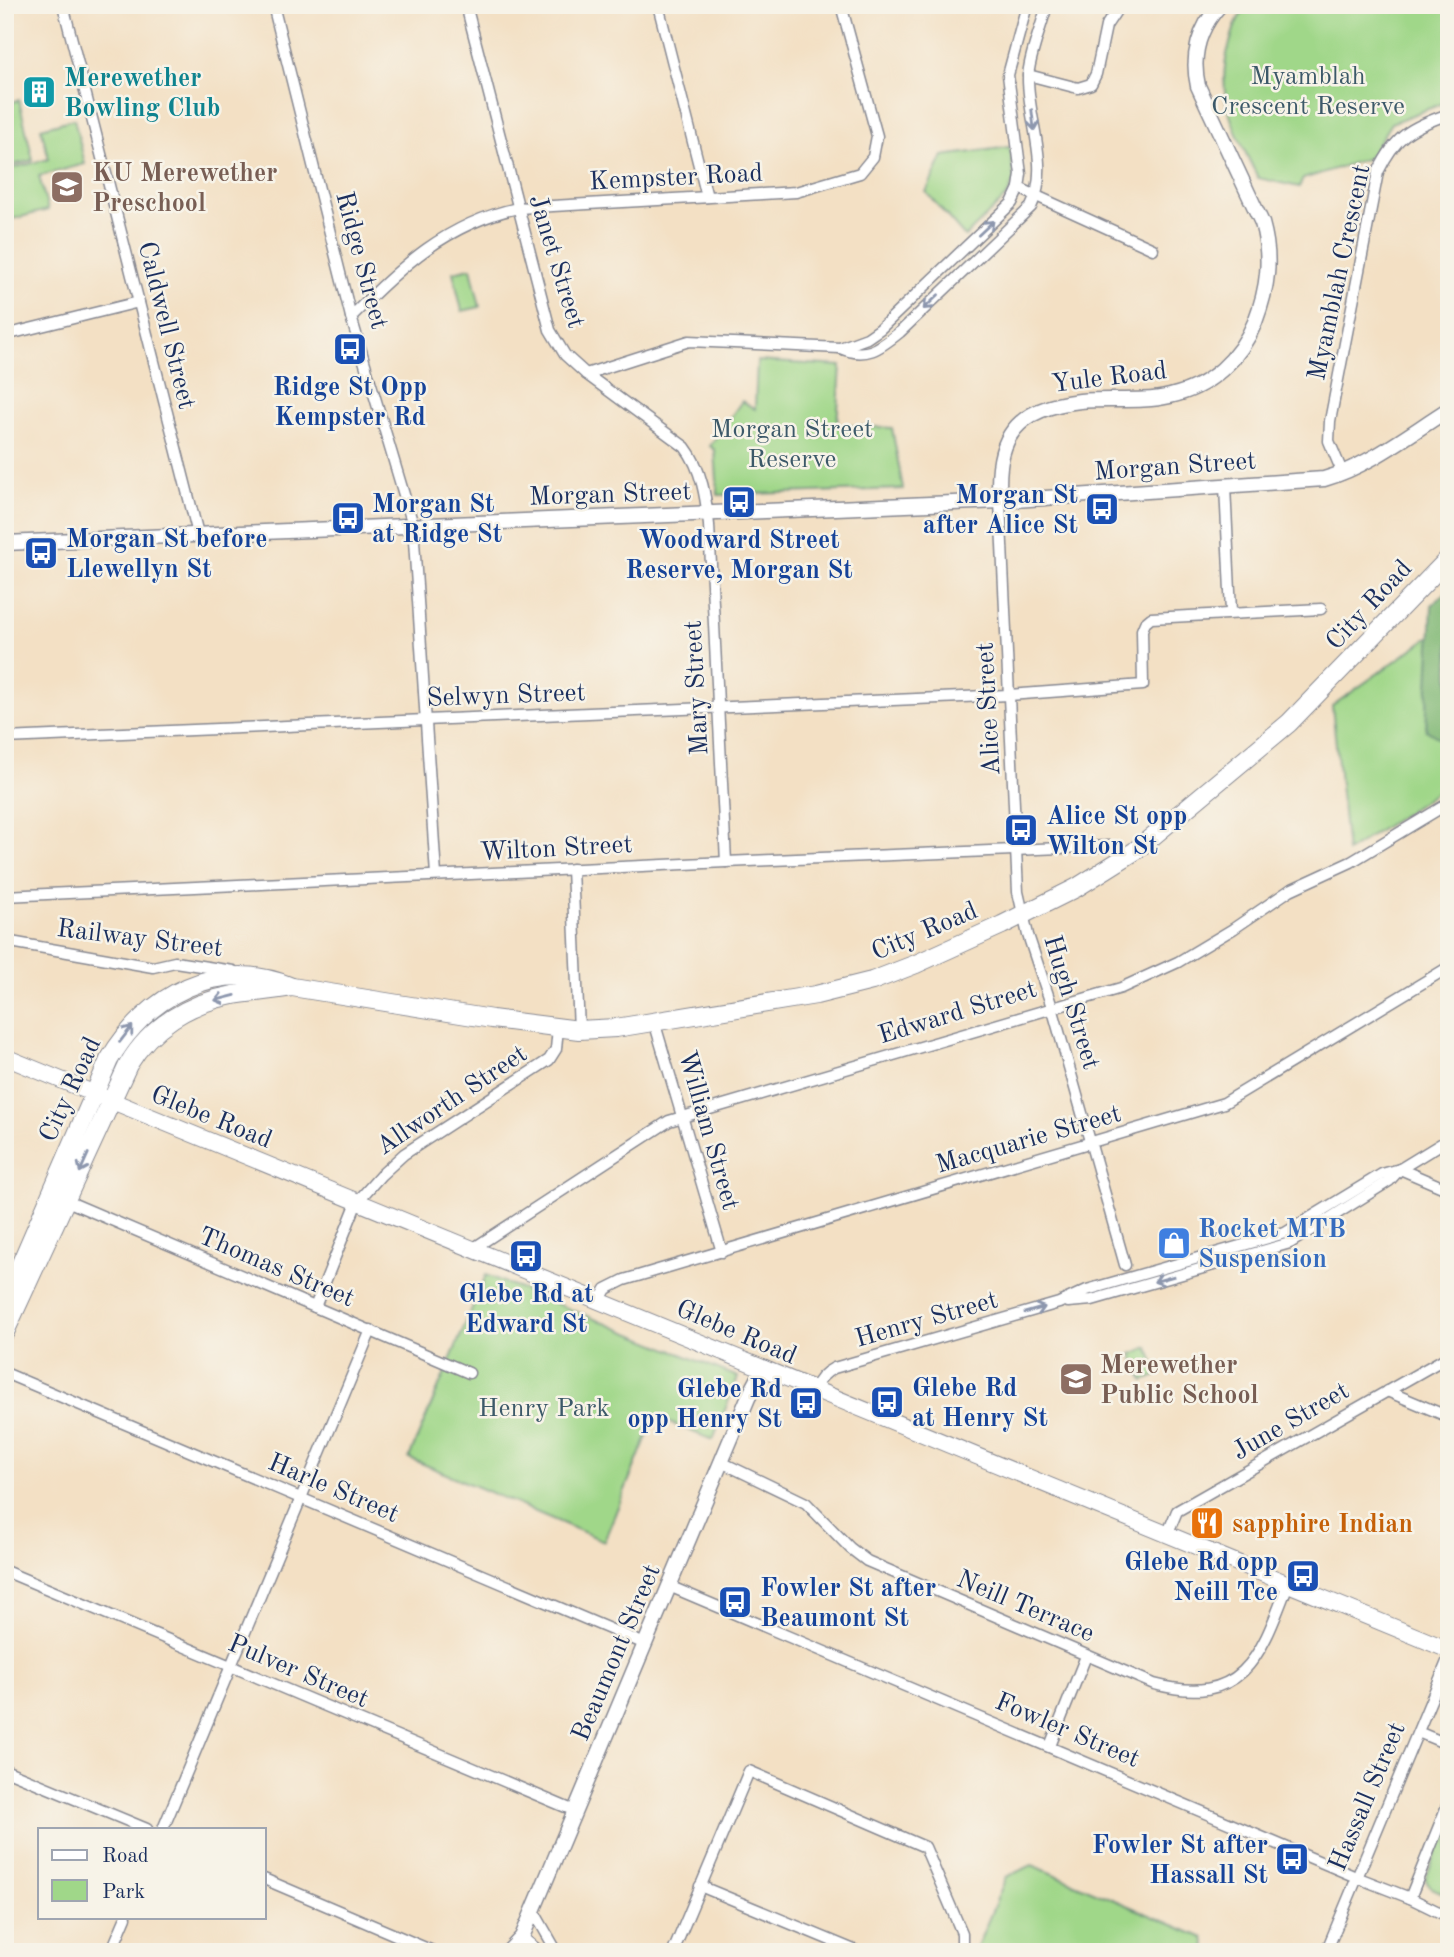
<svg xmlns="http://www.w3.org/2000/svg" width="1454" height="1957" viewBox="0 0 1454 1957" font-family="'Old Standard TT',serif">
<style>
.green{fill:#a0d789;stroke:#5e8374;stroke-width:2}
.forest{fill:#80b875;stroke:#4e746a;stroke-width:2}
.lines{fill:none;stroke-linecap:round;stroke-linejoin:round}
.minor-casing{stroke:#878891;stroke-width:13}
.tertiary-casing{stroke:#878891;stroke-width:17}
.secondary-casing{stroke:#878891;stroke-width:18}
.trunk-casing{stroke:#878891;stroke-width:20}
.minor{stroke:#fff;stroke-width:10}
.tertiary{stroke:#fff;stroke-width:14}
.secondary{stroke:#fff;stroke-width:16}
.trunk{stroke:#fff;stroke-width:18}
.oneway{stroke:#8d97ae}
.labels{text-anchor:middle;stroke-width:5;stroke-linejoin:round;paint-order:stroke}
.park-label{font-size:26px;fill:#3c5969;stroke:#f7f3e8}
.culture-label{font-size:26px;font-weight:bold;fill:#0d838f;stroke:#f7f3e8;text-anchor:start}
.education-label{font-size:26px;font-weight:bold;fill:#785e54;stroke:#f7f3e8;text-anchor:start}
.street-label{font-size:26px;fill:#1b2f5e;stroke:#f7f3e8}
.transit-label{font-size:26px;font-weight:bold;fill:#164399;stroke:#f7f3e8;text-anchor:start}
.shop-label{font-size:26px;font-weight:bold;fill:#366cbe;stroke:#f7f3e8;text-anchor:start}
.food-label{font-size:26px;font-weight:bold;fill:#c56008;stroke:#f7f3e8;text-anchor:start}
</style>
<rect width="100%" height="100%" fill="#f7f3e8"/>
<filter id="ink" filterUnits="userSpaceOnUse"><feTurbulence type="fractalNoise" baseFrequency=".0143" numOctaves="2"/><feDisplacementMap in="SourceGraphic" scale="14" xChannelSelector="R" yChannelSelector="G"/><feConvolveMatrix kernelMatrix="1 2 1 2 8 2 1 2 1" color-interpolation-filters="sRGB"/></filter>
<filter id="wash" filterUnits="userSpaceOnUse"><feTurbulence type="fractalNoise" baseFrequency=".00686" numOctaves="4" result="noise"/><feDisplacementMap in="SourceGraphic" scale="28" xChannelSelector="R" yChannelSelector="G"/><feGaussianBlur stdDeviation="1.57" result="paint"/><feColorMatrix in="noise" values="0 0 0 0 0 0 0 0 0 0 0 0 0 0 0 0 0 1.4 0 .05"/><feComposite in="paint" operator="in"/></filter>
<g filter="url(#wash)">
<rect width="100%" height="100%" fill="#f3e0c4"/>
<!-- green -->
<g class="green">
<path d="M1250,5h199v96l-58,22 -22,35 -66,21 -4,8 -41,-9c-22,-46 -45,-82 -28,-135 5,-18 6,-25 20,-38z"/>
<polygon points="19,100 33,160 5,167 5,104"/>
<polygon points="74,119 85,164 39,176 48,210 5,221 5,170 49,159 41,128"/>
<polygon points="1010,147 1014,180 1008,195 965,237 926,192 943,156"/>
<polygon points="471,268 480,307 462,311 453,272"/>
<polygon points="757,361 841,366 837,425 892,428 903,489 718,495 715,450 710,446 742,401 755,409"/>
<polygon points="1449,623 1449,784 1347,852 1332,706"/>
<polygon points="486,1275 738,1377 713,1440 655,1417 604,1541 409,1458"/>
<polygon points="1148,1347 1159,1375 1144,1381 1132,1354"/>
<polygon points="1449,1823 1449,1896 1432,1888 1425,1879"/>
<polygon points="1032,1865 1204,1938 1207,1952 975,1952 1006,1877"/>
</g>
<!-- forest -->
<polygon class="forest" points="1449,590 1449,744 1426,730 1432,605"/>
</g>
<g filter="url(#ink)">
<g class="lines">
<!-- minor casing -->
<g class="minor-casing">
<g id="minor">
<polyline points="63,5 198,534"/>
<polyline points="273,5 351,317 413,525 436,875"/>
<path d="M466,5l84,325 15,25 21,19 99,73c17,22 21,52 24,78l17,337"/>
<polyline points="658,5 707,197"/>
<polyline points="1028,75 1078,88 1091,84 1096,74 1106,26 1120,5"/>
<polyline points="1019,188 1153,249"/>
<path d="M351,317c49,-50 96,-94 167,-109l278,-16 64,-19 13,-16 4,-21 -36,-131"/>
<polyline points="5,335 139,302"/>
<polyline points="840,348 867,338 880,329 1012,203 1019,188 1021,174 1008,75 1027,5"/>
<path d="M586,374l103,-33 151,7c26,11 39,1 60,-16l131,-125c20,-39 -3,-87 -3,-128 0,-20 14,-54 19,-74"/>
<path d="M1343,474l-14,-33 1,-20 48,-249c18,-37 33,-45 71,-58"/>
<polyline points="1225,486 1231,612"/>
<polyline points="1000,501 1018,892 1028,935 1052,1007 1125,1265"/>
<polyline points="5,738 1009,695 1143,685 1142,630 1145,623 1151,618 1321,609"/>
<polyline points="572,869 579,1030"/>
<polyline points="5,896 726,862 1109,846"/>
<polyline points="5,941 153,967 175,962 233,971"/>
<polyline points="654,1021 722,1252"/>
<polyline points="1400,1169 1449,1190"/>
<polyline points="67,1201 469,1373"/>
<polyline points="474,1248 669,1121 1121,988 1178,962 1233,929 1290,890 1351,862 1449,803"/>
<polyline points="600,1300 606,1289 624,1280 1224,1103 1449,967"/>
<polyline points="1068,1302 1092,1300 1290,1243 1389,1181 1400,1169 1449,1139"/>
<polyline points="315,1307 357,1202 381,1175 404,1154 549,1060 556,1049 558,1028"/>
<polyline points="5,1373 645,1644"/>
<path d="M814,1390c4,-11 10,-17 20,-22l225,-65 28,-13 198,-57 97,-59 18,-5"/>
<polyline points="1387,1391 1449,1417"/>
<path d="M721,1462l85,41 44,45 17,13 287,123c90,24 107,-29 134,-100"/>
<polyline points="1167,1535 1177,1511 1449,1356"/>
<polyline points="5,1571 575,1811"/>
<polyline points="669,1586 1356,1877 1410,1898 1449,1917"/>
<polyline points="1418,1732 1449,1745"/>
<polyline points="1050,1746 1086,1656"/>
<polyline points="5,1770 147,1829"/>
<polyline points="163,1829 371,1330"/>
<polyline points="264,1879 435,1952"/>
<polyline points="700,1886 859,1952"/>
<polyline points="1410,1898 1449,1801"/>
<polyline points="533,1910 557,1952"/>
<polyline points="522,1937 540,1952"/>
<polyline points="111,1952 126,1917"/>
<polyline points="673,1952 749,1771 925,1847 962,1933 962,1952"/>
<polyline points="1326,1952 1449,1657"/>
</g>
</g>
<!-- tertiary casing -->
<g class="tertiary-casing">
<g id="tertiary">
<path d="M1000,501c-6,-63 16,-93 80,-100 30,-3 61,2 90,-5 40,-9 70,-37 85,-74 13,-34 17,-64 7,-99l-64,-137c-7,-30 1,-58 22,-81"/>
<path d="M5,543l995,-42 324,-22c45,-13 85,-45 125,-70"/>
<polyline points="508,1952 522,1937 748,1398 764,1368"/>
</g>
</g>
<!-- secondary casing -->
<g class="secondary-casing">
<polyline id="secondary" points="5,1057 1449,1650"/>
</g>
<!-- trunk casing -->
<g class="trunk-casing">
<g id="trunk">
<path d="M5,1300l104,-240c38,-65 109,-104 183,-73l200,32 87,11 37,-2 200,-33 56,-14 44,-17 86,-39 74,-37 59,-37 154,-128 160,-165"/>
<path d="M5,1332l123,-267c23,-39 61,-62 105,-70 20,-3 39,-4 59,-8"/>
</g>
</g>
<!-- minor -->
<use href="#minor" class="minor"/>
<!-- tertiary -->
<use href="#tertiary" class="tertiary"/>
<!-- secondary -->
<use href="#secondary" class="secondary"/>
<!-- trunk -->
<use href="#trunk" class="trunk"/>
</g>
<!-- one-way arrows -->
<defs><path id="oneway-shaft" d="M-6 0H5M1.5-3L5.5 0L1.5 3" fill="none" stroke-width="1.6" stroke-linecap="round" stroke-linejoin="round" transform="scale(1.75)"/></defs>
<g class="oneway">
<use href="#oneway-shaft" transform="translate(1033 120) rotate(83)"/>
<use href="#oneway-shaft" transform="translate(986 228) rotate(-43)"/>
<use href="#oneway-shaft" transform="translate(931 302) rotate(136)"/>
<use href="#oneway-shaft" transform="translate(225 998) rotate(166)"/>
<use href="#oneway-shaft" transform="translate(126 1034) rotate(-52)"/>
<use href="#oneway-shaft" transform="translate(84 1163) rotate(114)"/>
<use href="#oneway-shaft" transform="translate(1164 1279) rotate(164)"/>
<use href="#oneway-shaft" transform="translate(1035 1310) rotate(-16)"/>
</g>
</g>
<!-- icons -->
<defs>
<g id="building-square" transform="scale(1.75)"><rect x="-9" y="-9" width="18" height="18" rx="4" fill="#0f9aa8" stroke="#f7f3e8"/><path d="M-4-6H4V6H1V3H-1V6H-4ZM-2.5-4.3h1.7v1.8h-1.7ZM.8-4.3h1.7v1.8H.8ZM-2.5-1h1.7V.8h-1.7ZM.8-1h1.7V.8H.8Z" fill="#fff"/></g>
<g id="school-square" transform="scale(1.75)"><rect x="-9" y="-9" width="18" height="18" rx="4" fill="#8d6e63" stroke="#f7f3e8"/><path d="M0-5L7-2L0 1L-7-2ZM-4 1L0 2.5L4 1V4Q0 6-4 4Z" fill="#fff"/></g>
<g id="bus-square" transform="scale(1.75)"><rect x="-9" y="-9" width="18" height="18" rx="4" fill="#1a4fb4" stroke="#f7f3e8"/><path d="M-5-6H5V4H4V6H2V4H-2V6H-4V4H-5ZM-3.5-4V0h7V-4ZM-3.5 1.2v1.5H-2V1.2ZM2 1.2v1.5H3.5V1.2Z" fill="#fff"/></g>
<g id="shop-square" transform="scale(1.75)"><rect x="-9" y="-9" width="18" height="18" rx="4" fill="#3f7fe0" stroke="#f7f3e8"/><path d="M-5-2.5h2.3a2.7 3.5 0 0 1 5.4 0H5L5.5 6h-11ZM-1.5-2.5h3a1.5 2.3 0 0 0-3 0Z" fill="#fff"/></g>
<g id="restaurant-square" transform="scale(1.75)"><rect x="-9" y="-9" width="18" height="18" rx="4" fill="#e8710a" stroke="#f7f3e8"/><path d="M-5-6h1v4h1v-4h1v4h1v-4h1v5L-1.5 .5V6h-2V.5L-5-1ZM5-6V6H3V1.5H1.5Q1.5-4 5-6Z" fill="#fff"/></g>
</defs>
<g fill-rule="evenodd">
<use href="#building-square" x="39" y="92"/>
<use href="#school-square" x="67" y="187"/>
<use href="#bus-square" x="350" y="349"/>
<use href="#bus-square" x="739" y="502"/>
<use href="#bus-square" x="1102" y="509"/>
<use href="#bus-square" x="348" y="518"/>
<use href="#bus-square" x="41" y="553"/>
<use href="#bus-square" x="1021" y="830"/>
<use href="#shop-square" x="1174" y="1243"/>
<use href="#bus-square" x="526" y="1256"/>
<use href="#school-square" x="1076" y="1379"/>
<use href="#bus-square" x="887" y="1402"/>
<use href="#bus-square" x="806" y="1403"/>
<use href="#restaurant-square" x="1207" y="1523"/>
<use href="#bus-square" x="1303" y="1576"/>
<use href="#bus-square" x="735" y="1602"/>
<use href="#bus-square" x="1292" y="1859"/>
</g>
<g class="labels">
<!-- park labels -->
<g class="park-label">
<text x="1308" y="84">Myamblah<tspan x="1308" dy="30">Crescent Reserve</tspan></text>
<text x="792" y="437">Morgan Street<tspan x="792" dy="30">Reserve</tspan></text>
<text x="544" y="1416">Henry Park</text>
</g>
<!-- culture labels -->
<g class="culture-label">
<text x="64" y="86">Merewether<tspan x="64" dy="30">Bowling Club</tspan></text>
</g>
<!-- education labels -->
<g class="education-label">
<text x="92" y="181">KU Merewether<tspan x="92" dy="30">Preschool</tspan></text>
<text x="1100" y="1373">Merewether<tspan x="1100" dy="30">Public School</tspan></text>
</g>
<!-- street labels -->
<g class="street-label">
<text transform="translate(676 176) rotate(-3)" y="9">Kempster Road</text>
<text transform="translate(363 260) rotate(75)" y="9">Ridge Street</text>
<text transform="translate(558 261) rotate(73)" y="9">Janet Street</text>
<text transform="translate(1338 272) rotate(-78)" y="9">Myamblah Crescent</text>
<text transform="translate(168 325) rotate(76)" y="9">Caldwell Street</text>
<text transform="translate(1109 376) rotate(-7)" y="9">Yule Road</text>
<text transform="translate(1175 465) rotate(-4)" y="9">Morgan Street</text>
<text transform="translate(610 493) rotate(-2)" y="9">Morgan Street</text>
<text transform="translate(1368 604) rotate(-47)" y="9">City Road</text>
<text transform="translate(695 688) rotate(-93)" y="9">Mary Street</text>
<text transform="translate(506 694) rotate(-2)" y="9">Selwyn Street</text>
<text transform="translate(987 709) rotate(-93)" y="9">Alice Street</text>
<text transform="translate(556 847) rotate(-3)" y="9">Wilton Street</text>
<text transform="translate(924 930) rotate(-23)" y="9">City Road</text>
<text transform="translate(140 937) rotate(7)" y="9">Railway Street</text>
<text transform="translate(1073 1002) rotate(73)" y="9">Hugh Street</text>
<text transform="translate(957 1011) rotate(-17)" y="9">Edward Street</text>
<text transform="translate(69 1089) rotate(-65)" y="9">City Road</text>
<text transform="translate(451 1099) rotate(-34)" y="9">Allworth Street</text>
<text transform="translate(212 1116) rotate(22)" y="9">Glebe Road</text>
<text transform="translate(710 1130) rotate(74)" y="9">William Street</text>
<text transform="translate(1028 1138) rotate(-16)" y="9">Macquarie Street</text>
<text transform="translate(277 1266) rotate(23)" y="9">Thomas Street</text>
<text transform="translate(926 1318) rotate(-16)" y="9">Henry Street</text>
<text transform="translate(737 1331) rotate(23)" y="9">Glebe Road</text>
<text transform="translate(1290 1420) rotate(-30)" y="9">June Street</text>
<text transform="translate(334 1487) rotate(23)" y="9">Harle Street</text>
<text transform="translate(1026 1605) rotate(23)" y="9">Neill Terrace</text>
<text transform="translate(615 1652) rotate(-67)" y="9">Beaumont Street</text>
<text transform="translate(299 1670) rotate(23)" y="9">Pulver Street</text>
<text transform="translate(1068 1729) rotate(23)" y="9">Fowler Street</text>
<text transform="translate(1366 1796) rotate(-67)" y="9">Hassall Street</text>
</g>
<!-- transit labels -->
<g class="transit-label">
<text x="350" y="395" text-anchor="middle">Ridge St Opp<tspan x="350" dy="30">Kempster Rd</tspan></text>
<text x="1078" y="503" text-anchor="end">Morgan St<tspan x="1078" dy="30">after Alice St</tspan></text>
<text x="372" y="512">Morgan St<tspan x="372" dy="30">at Ridge St</tspan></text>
<text x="66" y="547">Morgan St before<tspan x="66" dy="30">Llewellyn St</tspan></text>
<text x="739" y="548" text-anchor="middle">Woodward Street<tspan x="739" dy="30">Reserve, Morgan St</tspan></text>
<text x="1046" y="824">Alice St opp<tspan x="1046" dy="30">Wilton St</tspan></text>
<text x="526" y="1302" text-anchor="middle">Glebe Rd at<tspan x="526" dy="30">Edward St</tspan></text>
<text x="912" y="1396">Glebe Rd<tspan x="912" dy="30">at Henry St</tspan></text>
<text x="782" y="1397" text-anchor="end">Glebe Rd<tspan x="782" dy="30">opp Henry St</tspan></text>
<text x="1278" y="1570" text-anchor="end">Glebe Rd opp<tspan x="1278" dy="30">Neill Tce</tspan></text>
<text x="760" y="1596">Fowler St after<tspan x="760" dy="30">Beaumont St</tspan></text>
<text x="1268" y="1853" text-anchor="end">Fowler St after<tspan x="1268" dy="30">Hassall St</tspan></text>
</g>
<!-- shop labels -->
<g class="shop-label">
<text x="1198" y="1237">Rocket MTB<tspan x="1198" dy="30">Suspension</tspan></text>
</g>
<!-- food labels -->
<g class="food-label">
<text x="1232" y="1532">sapphire Indian</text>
</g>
</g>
<!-- margin -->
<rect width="1454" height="1957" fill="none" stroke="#f7f3e8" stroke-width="28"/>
<!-- legend -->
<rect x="38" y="1828" width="228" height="91" fill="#f7f3e8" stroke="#9fa5b1" stroke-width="2"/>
<rect x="52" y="1850" width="35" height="10" fill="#ffffff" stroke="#9fa5b1" stroke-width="2"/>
<text x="102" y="1862" font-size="21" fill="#1b2f5e">Road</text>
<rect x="52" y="1880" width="35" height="21" fill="#a0d789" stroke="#9fa5b1" stroke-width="2"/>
<text x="102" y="1898" font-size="21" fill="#1b2f5e">Park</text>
</svg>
